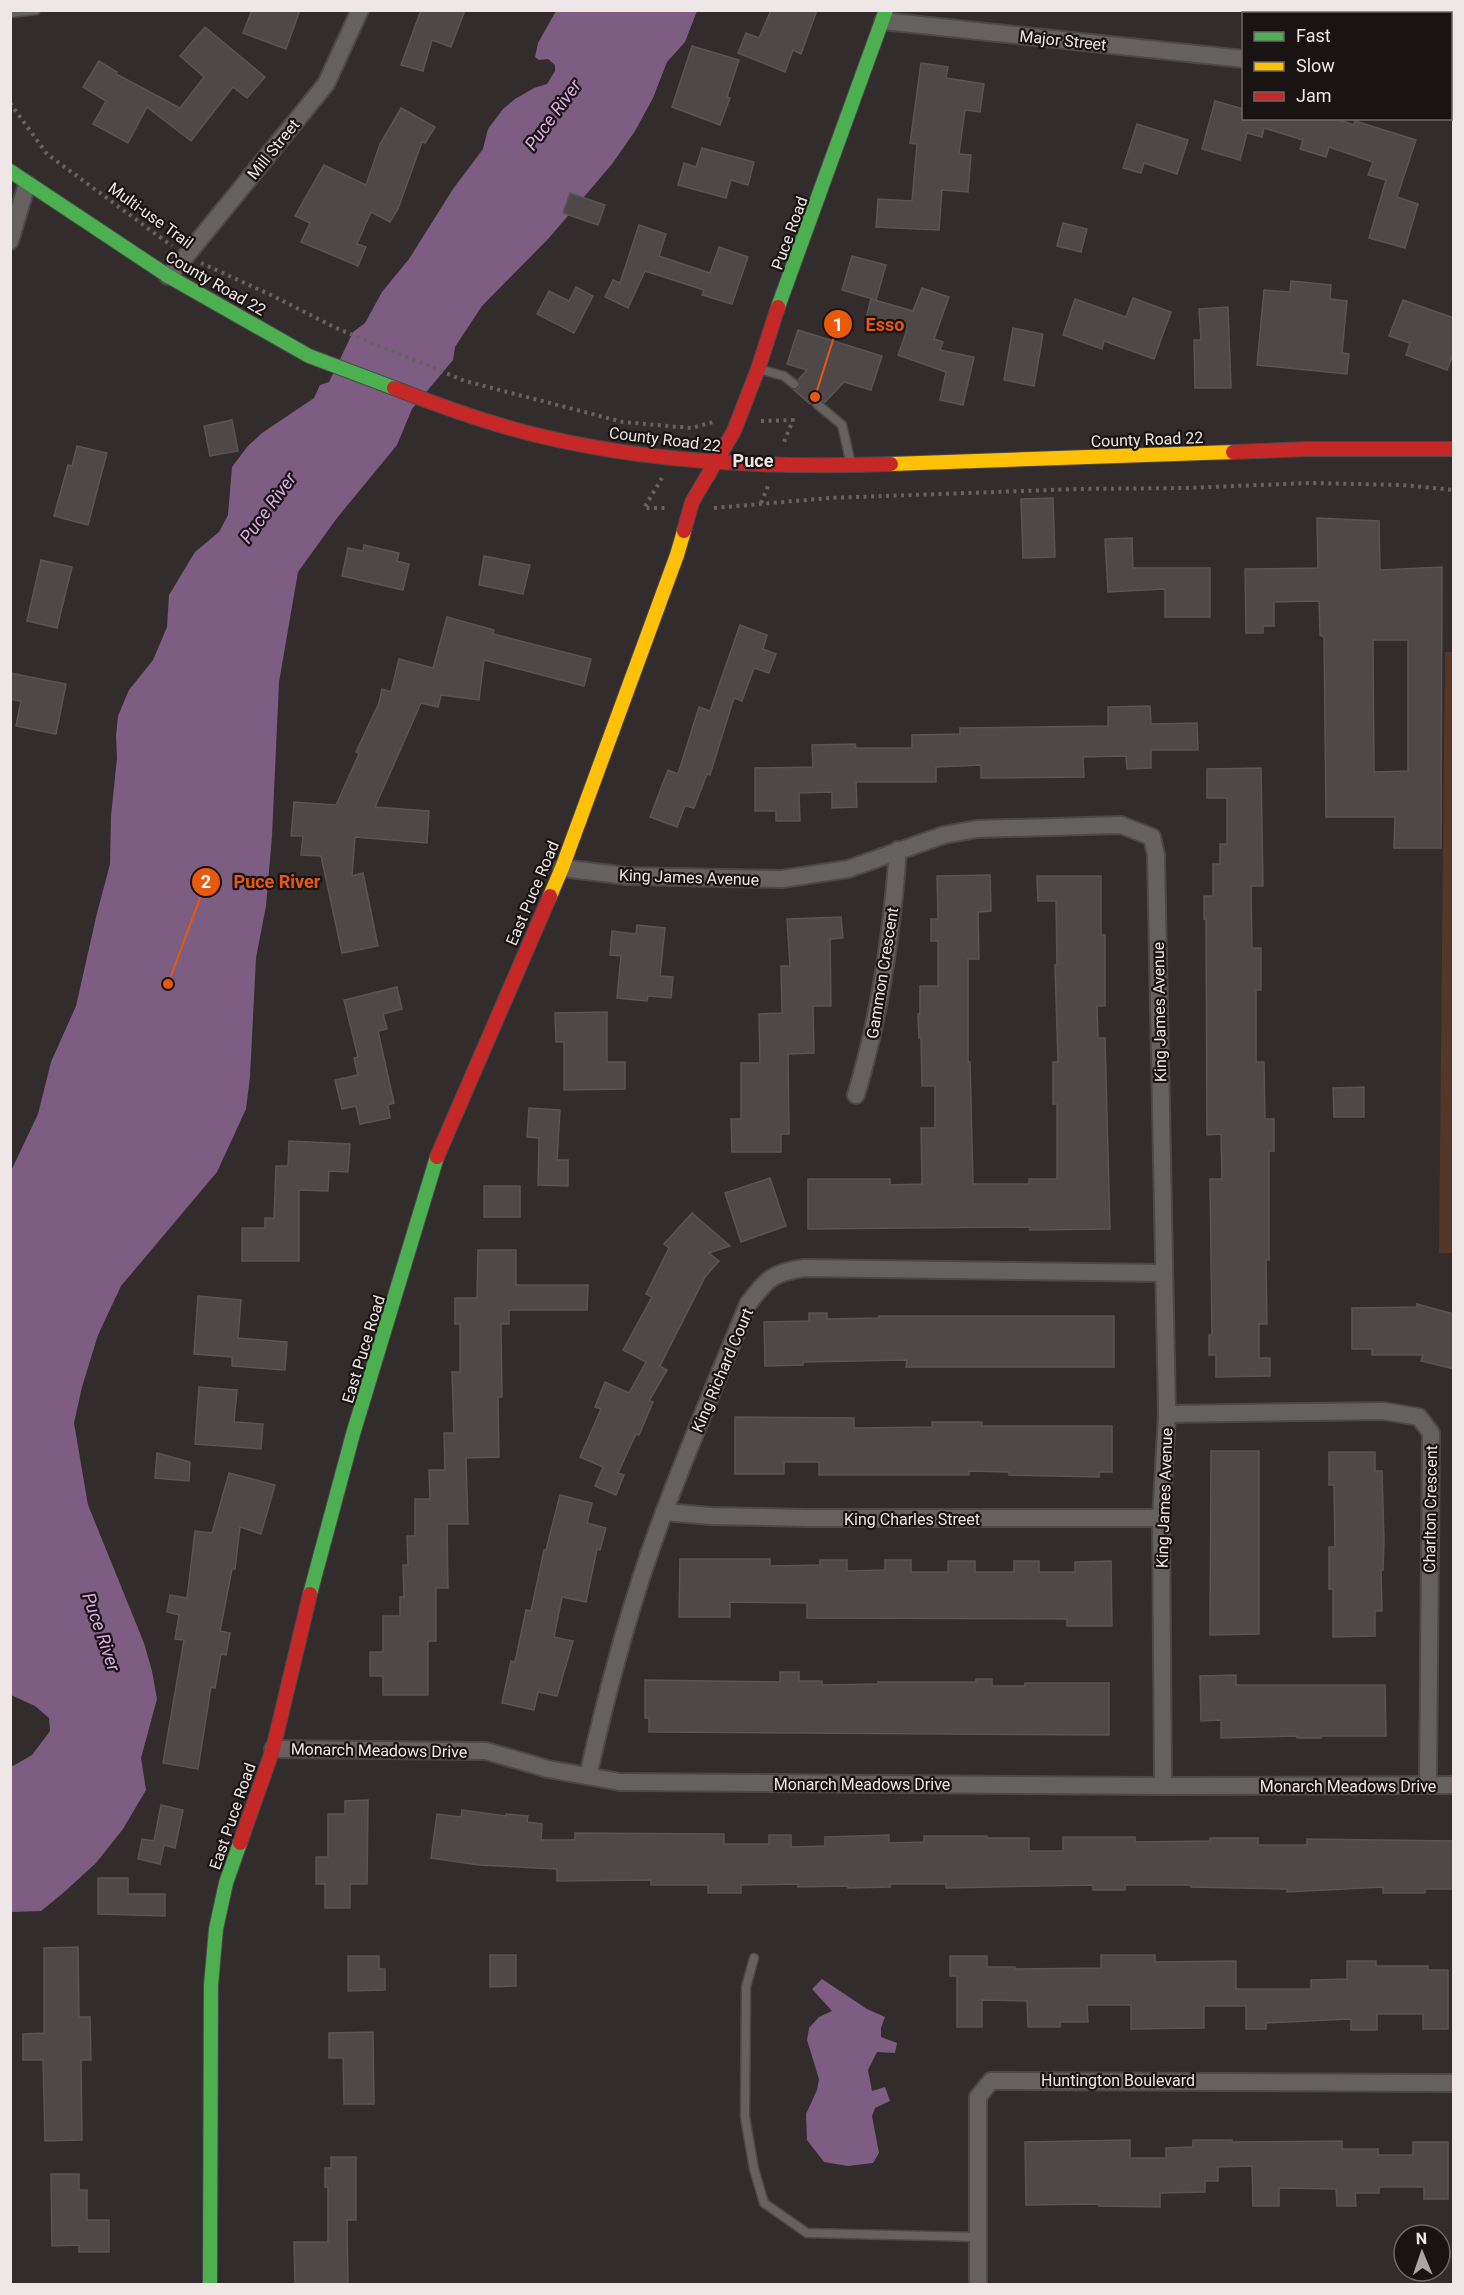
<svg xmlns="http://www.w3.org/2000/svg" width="1464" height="2295" viewBox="0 0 1464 2295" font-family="Roboto,sans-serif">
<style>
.green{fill:#533829}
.water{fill:#7d5d81}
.building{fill:#4e4849;stroke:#5a5454;stroke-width:1.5;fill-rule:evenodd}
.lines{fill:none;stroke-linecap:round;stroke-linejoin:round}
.lane-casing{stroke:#4c4748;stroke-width:11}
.street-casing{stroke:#4c4748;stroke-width:20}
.fast-casing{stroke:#4c4748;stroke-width:16}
.slow-casing{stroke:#4c4748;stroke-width:16}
.jam-casing{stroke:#4c4748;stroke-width:16}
.path{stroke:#666263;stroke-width:4;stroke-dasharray:3 4.5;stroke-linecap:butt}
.lane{stroke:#656161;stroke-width:8}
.street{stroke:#656161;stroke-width:16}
.fast{stroke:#4caf50;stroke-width:14}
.slow{stroke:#ffc107;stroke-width:14}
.jam{stroke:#c62828;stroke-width:14}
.labels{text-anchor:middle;stroke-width:4.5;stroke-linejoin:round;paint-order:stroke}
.street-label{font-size:16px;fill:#eee6e7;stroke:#191314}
.water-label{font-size:18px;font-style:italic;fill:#e0ace8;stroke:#191314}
.neighbourhood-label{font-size:18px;font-weight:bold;fill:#eee6e7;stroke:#191314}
.leader{fill:none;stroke:#e8590c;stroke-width:2}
.callout-dot{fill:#e8590c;stroke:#191314;stroke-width:2}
.mark-label{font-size:18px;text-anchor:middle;font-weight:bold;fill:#fff}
.callout-label{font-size:18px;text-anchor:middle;font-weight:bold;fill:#e8590c;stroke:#191314;stroke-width:4.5;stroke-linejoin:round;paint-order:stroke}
</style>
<rect width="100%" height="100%" fill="#322c2d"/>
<!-- green -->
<polygon class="green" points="1445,652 1454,652 1454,1253 1439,1253"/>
<!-- water -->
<g class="water">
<polygon points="556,11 697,11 685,42 667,62 653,98 635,131 612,164 549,238 482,306 455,347 453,360 412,409 397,445 337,518 298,572 279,682 272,836 266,906 256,958 250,1077 246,1109 217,1172 121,1286 98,1335 82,1387 74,1423 88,1505 144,1643 152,1671 157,1699 141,1758 146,1790 123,1829 96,1863 62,1894 41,1911 11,1912 11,1767 32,1755 50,1731 49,1718 35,1706 11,1695 11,1171 38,1114 51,1062 76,1006 97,913 110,864 111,816 117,758 116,736 118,716 129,690 153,660 167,627 169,595 195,552 219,532 228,515 232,467 247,447 262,433 314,398 320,385 329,382 353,332 365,323 382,292 409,259 453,189 483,149 488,129 503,109 515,99 534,88 547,84 555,71 555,65 548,59 539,60 535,57 538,43"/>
<polygon points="822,1979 867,2009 885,2017 881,2028 881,2037 897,2043 895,2053 877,2052 868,2070 872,2091 885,2087 890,2101 875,2108 872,2116 879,2153 873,2163 848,2166 824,2162 807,2140 806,2114 817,2090 819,2079 807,2040 809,2028 819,2017 832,2011 812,1989"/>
</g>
<!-- building -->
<g class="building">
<polygon points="252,10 300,10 286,49 243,33"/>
<polygon points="421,10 465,10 451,47 432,40 423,71 401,65"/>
<polygon points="771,10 817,10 801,54 793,50 785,72 738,53 746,33 759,38"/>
<polygon points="205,27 265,77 247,98 233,87 191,141 147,107 128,143 93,124 106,101 83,87 99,61 117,72 116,74 180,108 204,77 180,56"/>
<polygon points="692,46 739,60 727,97 730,98 720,125 672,107"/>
<polygon points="921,63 948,67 946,78 984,84 980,112 965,110 959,154 971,155 968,192 942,190 939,230 876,227 878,199 912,201 917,144 910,143"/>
<polygon points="1215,101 1244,109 1244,118 1333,118 1354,125 1355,121 1416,140 1397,197 1418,204 1405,248 1369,238 1386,180 1368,175 1373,162 1329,147 1326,157 1300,149 1303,140 1264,128 1262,137 1247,133 1240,160 1202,149"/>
<polygon points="401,108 435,127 425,143 422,142 398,209 390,222 371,212 357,244 366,247 358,266 301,242 310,223 295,216 324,165 366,185 380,144"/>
<polygon points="1137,124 1188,140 1177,174 1144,163 1141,173 1123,168"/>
<polygon points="702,148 754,162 748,185 731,180 726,198 678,185 684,163 696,167"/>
<polygon points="570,193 605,205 598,225 563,213"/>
<polygon points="1063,223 1087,229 1081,252 1057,246"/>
<polygon points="639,225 666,234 659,256 710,273 719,247 748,257 732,304 702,295 704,290 645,271 628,308 605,297 613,280 620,283"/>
<polygon points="852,256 886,265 876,300 842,290"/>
<polygon points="1291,281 1331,285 1330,299 1347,301 1342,353 1349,354 1347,374 1257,365 1264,290 1290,292"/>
<polygon points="576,287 593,296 574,333 537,314 549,291 569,301"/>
<polygon points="922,288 949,297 934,339 943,342 940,350 974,357 963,405 940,400 946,372 898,355 907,330 866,318 871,299 913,311"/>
<polygon points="1133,298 1171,312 1154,359 1104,341 1102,349 1063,335 1075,299 1126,317"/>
<polygon points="1403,300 1454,318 1454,352 1447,370 1406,355 1410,343 1389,336"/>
<polygon points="1228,307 1231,388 1195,388 1194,340 1201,340 1199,309"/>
<polygon points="1013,328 1043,334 1034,386 1004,380"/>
<polygon points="798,330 882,356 871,390 844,382 825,402 815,398 810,404 794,390 799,387 798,380 807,370 787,364"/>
<polygon points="232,420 238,451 210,456 204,426"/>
<polygon points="77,446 107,453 88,525 54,516 68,465 72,466"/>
<polygon points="1053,498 1055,557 1023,558 1021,499"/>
<path d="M1317,518l62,3 1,49 62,-3 -1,281h-47l1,-31h-69l-2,-180 -4,-2 -1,-34 -45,1v24h-11v7h-17l-1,-64 73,-1zM1373,640h35v131l-34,1z"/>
<polygon points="1132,538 1133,568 1210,568 1210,617 1165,617 1165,589 1108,592 1105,539"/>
<polygon points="364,545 399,553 397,561 409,564 403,590 342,576 348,548 363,551"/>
<polygon points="484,556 530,565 523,594 479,585"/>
<polygon points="41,560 72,567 57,628 27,621"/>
<polygon points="447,617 494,630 493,634 591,659 584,686 484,660 479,700 441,695 438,707 421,703 375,807 429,811 427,843 355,837 352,876 363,873 378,946 342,953 321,856 301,855 303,836 291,836 294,802 336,805 359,754 356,752 379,703 382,689 391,692 399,659 433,668"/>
<polygon points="740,625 767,635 763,649 776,654 769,673 754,668 742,701 734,698 710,775 707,774 694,808 685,806 677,827 650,817 668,770 678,774 699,707 710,711"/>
<polygon points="10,673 66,684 56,734 16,726 21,701 10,699"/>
<polygon points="1150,706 1151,724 1197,723 1198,750 1151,750 1151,768 1127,769 1126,756 1083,757 1084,777 981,778 981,765 936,767 936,782 856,782 857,807 832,808 832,792 799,793 800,821 776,821 776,811 755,811 755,768 813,767 812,745 855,744 856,748 912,748 912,735 960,734 960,728 1108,726 1108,707"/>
<polygon points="1261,768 1263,886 1251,886 1252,948 1261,948 1261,990 1256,990 1256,1062 1264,1062 1265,1119 1274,1119 1274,1151 1269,1151 1269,1260 1266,1260 1267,1324 1259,1324 1259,1358 1270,1358 1270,1376 1216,1377 1216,1355 1209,1355 1209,1335 1212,1335 1210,1179 1222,1179 1221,1134 1207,1135 1206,919 1204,919 1204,896 1213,896 1213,864 1220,864 1220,844 1227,844 1227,798 1207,798 1207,769"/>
<polygon points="990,875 991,911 978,912 979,959 968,959 968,1062 970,1062 973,1184 1029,1184 1029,1179 1057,1179 1057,1104 1053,1104 1053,1062 1058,1062 1055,965 1057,965 1056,901 1038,901 1037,876 1101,876 1101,935 1105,935 1105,1006 1097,1006 1098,1038 1105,1038 1110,1229 1030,1230 1030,1227 808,1229 808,1179 890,1179 890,1185 922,1184 921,1128 935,1128 935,1086 922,1086 921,1038 919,1038 918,1014 920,1014 920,986 938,986 938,941 931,941 931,919 938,919 937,876"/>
<polygon points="841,917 843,938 830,939 831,1006 813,1006 814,1053 788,1054 789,1134 781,1134 781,1152 732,1152 731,1119 741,1119 741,1063 760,1063 759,1014 782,1013 781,966 790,966 787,919"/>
<polygon points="637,925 665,928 660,976 673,977 671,998 648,996 647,1001 617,998 621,956 610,955 612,931 636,934"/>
<polygon points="397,987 402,1009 383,1014 387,1029 378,1031 394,1103 388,1105 390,1118 360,1124 356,1106 342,1109 335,1080 358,1075 354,1058 358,1057 344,1000"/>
<polygon points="607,1012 607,1062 625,1062 625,1089 564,1090 564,1042 556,1042 555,1013"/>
<polygon points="1364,1087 1364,1117 1334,1117 1333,1088"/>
<polygon points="529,1108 560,1110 557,1160 568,1160 568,1186 538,1185 539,1138 527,1137"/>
<polygon points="289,1141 350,1144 348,1172 329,1171 328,1191 299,1190 299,1261 242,1261 242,1228 265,1228 265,1218 274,1218 276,1166 288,1166"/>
<polygon points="770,1178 786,1226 741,1242 725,1193"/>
<rect x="484" y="1186" width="36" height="31"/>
<polygon points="692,1213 730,1246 709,1253 719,1261 705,1277 660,1366 667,1370 649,1401 653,1402 639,1435 636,1434 618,1473 624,1475 616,1495 595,1486 603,1467 580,1457 601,1409 595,1407 605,1382 629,1393 646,1362 623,1350 652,1297 646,1294 669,1248 664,1244"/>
<polygon points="478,1250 516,1250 516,1285 588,1285 587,1310 509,1310 509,1324 501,1324 502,1397 498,1397 499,1457 466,1458 468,1524 447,1524 448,1588 436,1588 436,1641 428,1641 428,1695 383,1695 383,1676 370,1676 370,1652 383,1652 383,1616 400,1616 400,1597 404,1597 403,1565 408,1565 407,1536 415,1536 415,1499 430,1499 429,1470 445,1470 444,1433 454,1433 452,1372 460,1372 460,1324 455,1324 455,1298 477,1298"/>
<polygon points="198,1296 241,1300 238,1338 287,1342 285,1370 232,1366 232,1357 194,1354"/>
<polygon points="1417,1304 1454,1314 1454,1369 1421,1361 1423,1355 1372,1355 1372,1349 1352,1349 1352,1308 1417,1307"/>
<polygon points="809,1313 827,1313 827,1319 879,1318 879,1316 1114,1316 1114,1367 906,1367 907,1360 803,1362 803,1365 765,1366 764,1322 809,1321"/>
<polygon points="199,1387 237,1390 234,1422 263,1424 261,1449 195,1444"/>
<polygon points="735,1417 854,1418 854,1428 932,1427 932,1422 982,1422 982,1426 1112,1426 1112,1472 1099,1472 1099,1477 1009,1475 1009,1472 969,1471 969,1475 819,1475 819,1462 784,1462 784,1474 735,1474"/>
<polygon points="1211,1451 1259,1451 1259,1634 1210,1635"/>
<polygon points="1329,1452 1375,1452 1375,1471 1382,1471 1384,1540 1383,1570 1381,1570 1382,1611 1375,1611 1375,1636 1333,1637 1333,1589 1329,1589 1329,1547 1335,1547 1334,1485 1329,1485"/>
<polygon points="157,1453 190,1462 189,1481 155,1478"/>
<polygon points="229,1473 275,1485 261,1534 240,1527 235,1569 232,1569 220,1631 230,1633 226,1655 221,1654 215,1688 211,1687 198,1769 163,1763 184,1640 175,1639 179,1615 167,1612 170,1595 187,1598 195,1531 212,1533"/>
<polygon points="560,1495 592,1503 587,1523 606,1528 600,1550 597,1549 586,1602 562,1597 554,1637 573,1641 557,1696 538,1692 534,1710 502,1703 511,1661 515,1662 526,1610 531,1611 544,1550 546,1550"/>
<polygon points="680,1559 770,1559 770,1566 820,1565 820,1560 847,1560 847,1571 885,1570 885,1560 911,1560 911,1572 948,1572 948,1561 975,1561 975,1572 1014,1572 1014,1561 1039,1561 1039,1572 1075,1572 1075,1562 1111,1561 1112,1626 1067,1626 1067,1619 807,1618 807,1603 730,1602 730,1617 679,1617"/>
<polygon points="780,1672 799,1672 799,1681 822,1681 822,1685 878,1684 878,1682 976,1682 976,1679 992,1679 992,1686 1025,1686 1025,1683 1109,1683 1109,1735 649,1732 649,1718 645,1718 645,1680 780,1682"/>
<polygon points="1236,1675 1236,1685 1385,1685 1386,1736 1321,1736 1321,1738 1297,1738 1297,1736 1221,1738 1221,1720 1201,1721 1200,1676"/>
<polygon points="368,1800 367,1884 350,1884 350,1908 325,1908 325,1884 316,1884 316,1857 328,1857 328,1814 345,1814 345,1801"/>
<polygon points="161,1805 183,1810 175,1848 164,1845 160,1864 138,1859 142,1839 154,1841"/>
<polygon points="462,1810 506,1816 506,1814 528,1816 527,1822 542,1824 541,1840 575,1840 575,1833 724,1834 724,1844 769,1844 769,1835 791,1835 791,1847 825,1846 825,1837 889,1835 889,1843 924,1842 924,1836 987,1836 987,1838 1029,1838 1029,1851 1063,1851 1063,1837 1135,1837 1135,1842 1210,1841 1210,1838 1258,1838 1258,1845 1307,1845 1307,1839 1454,1841 1454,1889 1425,1889 1425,1893 1383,1893 1383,1887 1287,1892 1287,1889 1191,1887 1191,1885 1125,1885 1125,1890 1093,1890 1093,1885 946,1888 946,1884 890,1884 890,1887 848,1888 848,1886 798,1887 798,1884 741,1885 741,1893 708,1893 708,1885 651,1885 651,1880 557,1881 557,1869 479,1865 431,1858 437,1814 461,1817"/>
<polygon points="98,1878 128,1878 128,1894 165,1894 165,1916 98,1914"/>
<polygon points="78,1947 79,2017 90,2017 91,2060 81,2060 82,2140 45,2141 43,2060 23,2060 23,2034 44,2033 44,1948"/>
<polygon points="490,1955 516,1955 516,1986 490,1987"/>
<polygon points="1101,1955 1155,1955 1155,1962 1236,1961 1236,1989 1311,1989 1311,1980 1347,1979 1347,1961 1376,1961 1376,1966 1428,1966 1428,1970 1448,1970 1448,2029 1423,2029 1423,2014 1377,2014 1377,2030 1351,2030 1351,2019 1266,2023 1266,2029 1246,2029 1246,2006 1204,2006 1204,2028 1131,2029 1131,2005 1087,2005 1088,2022 1060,2022 1060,2027 1028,2027 1027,2001 982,2000 982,2027 957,2027 957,1976 950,1976 950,1956 987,1956 987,1967 1015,1967 1015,1969 1101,1968"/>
<polygon points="348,1956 379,1956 379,1969 385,1969 385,1990 348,1991"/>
<polygon points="373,2032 374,2104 344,2104 343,2058 329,2058 329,2033"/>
<polygon points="1130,2140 1130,2158 1166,2158 1166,2148 1193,2147 1193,2140 1232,2140 1232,2142 1342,2141 1342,2149 1378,2149 1378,2155 1413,2155 1413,2142 1448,2142 1448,2199 1424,2199 1424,2187 1379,2187 1379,2193 1355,2193 1356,2206 1337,2206 1336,2189 1279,2188 1279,2206 1253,2206 1252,2166 1218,2167 1218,2181 1205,2181 1205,2192 1160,2193 1160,2207 1099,2206 1099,2204 1026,2205 1025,2142"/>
<polygon points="331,2157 356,2157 356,2220 347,2220 348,2284 295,2284 294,2242 328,2242 328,2187 325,2187 325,2168 331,2168"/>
<polygon points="51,2174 79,2174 79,2190 87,2190 87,2220 109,2220 109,2252 79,2252 79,2245 52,2246"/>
</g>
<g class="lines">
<!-- lane casing -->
<g class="lane-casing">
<g id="lane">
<polyline points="10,13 36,10"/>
<polyline points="759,369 784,376 794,384"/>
<polyline points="817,404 842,425 851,464"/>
<polyline points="754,1958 746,1987 745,2117 754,2169 764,2203 807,2233 977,2237"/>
</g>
</g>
<!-- street casing -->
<g class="street-casing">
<g id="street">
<polyline points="883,21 1244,59"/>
<polyline points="1450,81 1454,82"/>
<polyline points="10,241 27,184"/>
<polyline points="168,276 186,256 326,84 360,10"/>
<polyline points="562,868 627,876 782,879 848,869 944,835 977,829 1121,825 1152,837 1156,855 1167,1414 1161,1518 1163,1786"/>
<path d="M856,1095c24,-79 36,-163 42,-245"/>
<polyline points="1167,1414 1383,1411 1419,1417 1431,1433 1428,1785"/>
<polyline points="664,1512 711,1516 809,1518 1161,1518"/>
<polyline points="273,1749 486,1751 548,1769 620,1782 1163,1786 1454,1785"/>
<path d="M588,1776c20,-89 44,-180 77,-266 26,-69 55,-137 83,-206 20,-26 24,-31 56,-36l360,5"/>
<polyline points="978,2284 978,2097 991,2081 1454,2083"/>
</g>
</g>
<!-- fast casing -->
<g class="fast-casing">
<g id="fast">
<polyline points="10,171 168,276 309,356 394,388"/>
<polyline points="778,307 886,10"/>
<polyline points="310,1594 353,1434 437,1157"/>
<polyline points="210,2284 211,1985 216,1929 226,1883 240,1843"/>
</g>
</g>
<!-- slow casing -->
<g class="slow-casing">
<g id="slow">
<polyline points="891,464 1233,452"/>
<polyline points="550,896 562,868 677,555 684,531"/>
</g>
</g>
<!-- jam casing -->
<g class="jam-casing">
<g id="jam">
<path d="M394,388c43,17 88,33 134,45 118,30 241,35 363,31"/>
<polyline points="1233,452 1308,449 1454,449"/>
<polyline points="684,531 692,502 734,431 758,369 778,307"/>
<polyline points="437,1157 550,896"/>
<polyline points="240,1843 273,1749 310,1594"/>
</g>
</g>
<!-- path -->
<g class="path">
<polyline points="10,103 47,154 172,246"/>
<polyline points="201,263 273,296 336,328 465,381 623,422 691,428 714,422"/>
<polyline points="761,421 793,420 784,442"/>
<polyline points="662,478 644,508 667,508"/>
<polyline points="761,503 768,486"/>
<polyline points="714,508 829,498 1078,489 1185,488 1309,483 1402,485 1454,490"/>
</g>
<!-- lane -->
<use href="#lane" class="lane"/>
<!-- street -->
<use href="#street" class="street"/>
<!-- fast -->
<use href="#fast" class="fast"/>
<!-- slow -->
<use href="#slow" class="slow"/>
<!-- jam -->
<use href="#jam" class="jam"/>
</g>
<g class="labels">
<!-- street labels -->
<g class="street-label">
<text transform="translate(1063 40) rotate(6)" y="6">Major Street</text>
<text transform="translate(273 149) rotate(-51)" y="6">Mill Street</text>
<text transform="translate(151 215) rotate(36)" y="6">Multi-use Trail</text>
<text transform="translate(789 233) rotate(-70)" y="6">Puce Road</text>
<text transform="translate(216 283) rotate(30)" y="6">County Road 22</text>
<text transform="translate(665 439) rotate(7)" y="6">County Road 22</text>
<text transform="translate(1147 439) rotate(-2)" y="6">County Road 22</text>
<text transform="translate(689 877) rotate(2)" y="6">King James Avenue</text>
<text transform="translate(532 893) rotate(-67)" y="6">East Puce Road</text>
<text transform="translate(882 973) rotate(-81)" y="6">Gammon Crescent</text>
<text transform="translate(1159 1012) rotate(-91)" y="6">King James Avenue</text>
<text transform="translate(363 1349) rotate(-73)" y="6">East Puce Road</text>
<text transform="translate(722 1370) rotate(-67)" y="6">King Richard Court</text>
<text transform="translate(1164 1498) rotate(-88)" y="6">King James Avenue</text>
<text transform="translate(1430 1509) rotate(-89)" y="6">Charlton Crescent</text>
<text x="912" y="1525">King Charles Street</text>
<text transform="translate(379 1750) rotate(1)" y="6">Monarch Meadows Drive</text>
<text x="862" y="1790">Monarch Meadows Drive</text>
<text x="1348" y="1792">Monarch Meadows Drive</text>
<text transform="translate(232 1816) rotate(-71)" y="6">East Puce Road</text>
<text x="1118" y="2086">Huntington Boulevard</text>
</g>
<!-- water labels -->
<g class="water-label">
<text transform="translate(553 115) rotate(-54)" y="6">Puce River</text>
<text transform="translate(268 508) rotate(-54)" y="6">Puce River</text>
<text transform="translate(101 1632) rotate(71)" y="6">Puce River</text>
</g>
<!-- neighbourhood labels -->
<g class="neighbourhood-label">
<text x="753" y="467">Puce</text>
</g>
</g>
<!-- callouts -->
<path class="leader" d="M815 397L838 324M168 984L206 882"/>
<g class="callout-dot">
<circle cx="815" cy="397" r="6"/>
<circle cx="168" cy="984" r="6"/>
<circle cx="838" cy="324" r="15"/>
<circle cx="206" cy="882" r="15"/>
</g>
<g class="mark-label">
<text x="838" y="331">1</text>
<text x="206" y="888">2</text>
</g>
<g class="callout-label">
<text x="885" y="331">Esso</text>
<text x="277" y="888">Puce River</text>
</g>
<!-- border -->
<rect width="1464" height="2295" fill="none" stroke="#eee6e7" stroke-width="24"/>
<!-- legend -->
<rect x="1242" y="12" width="210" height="108" fill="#191314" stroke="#6e6768" stroke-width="1.5"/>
<rect x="1254" y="32" width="30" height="9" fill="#4caf50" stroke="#6e6768" stroke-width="1.5"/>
<text x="1296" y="42" font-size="18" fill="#eee6e7">Fast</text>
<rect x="1254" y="62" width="30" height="9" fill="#ffc107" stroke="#6e6768" stroke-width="1.5"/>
<text x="1296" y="72" font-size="18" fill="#eee6e7">Slow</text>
<rect x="1254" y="92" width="30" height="9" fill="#c62828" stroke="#6e6768" stroke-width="1.5"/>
<text x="1296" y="102" font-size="18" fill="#eee6e7">Jam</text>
<!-- north arrow -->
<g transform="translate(1422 2253) rotate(358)"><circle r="28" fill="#191314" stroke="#6e6768" stroke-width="1.5"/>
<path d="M0-4.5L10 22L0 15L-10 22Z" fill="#aca5a6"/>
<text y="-9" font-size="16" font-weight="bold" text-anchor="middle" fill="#eee6e7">N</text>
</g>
</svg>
